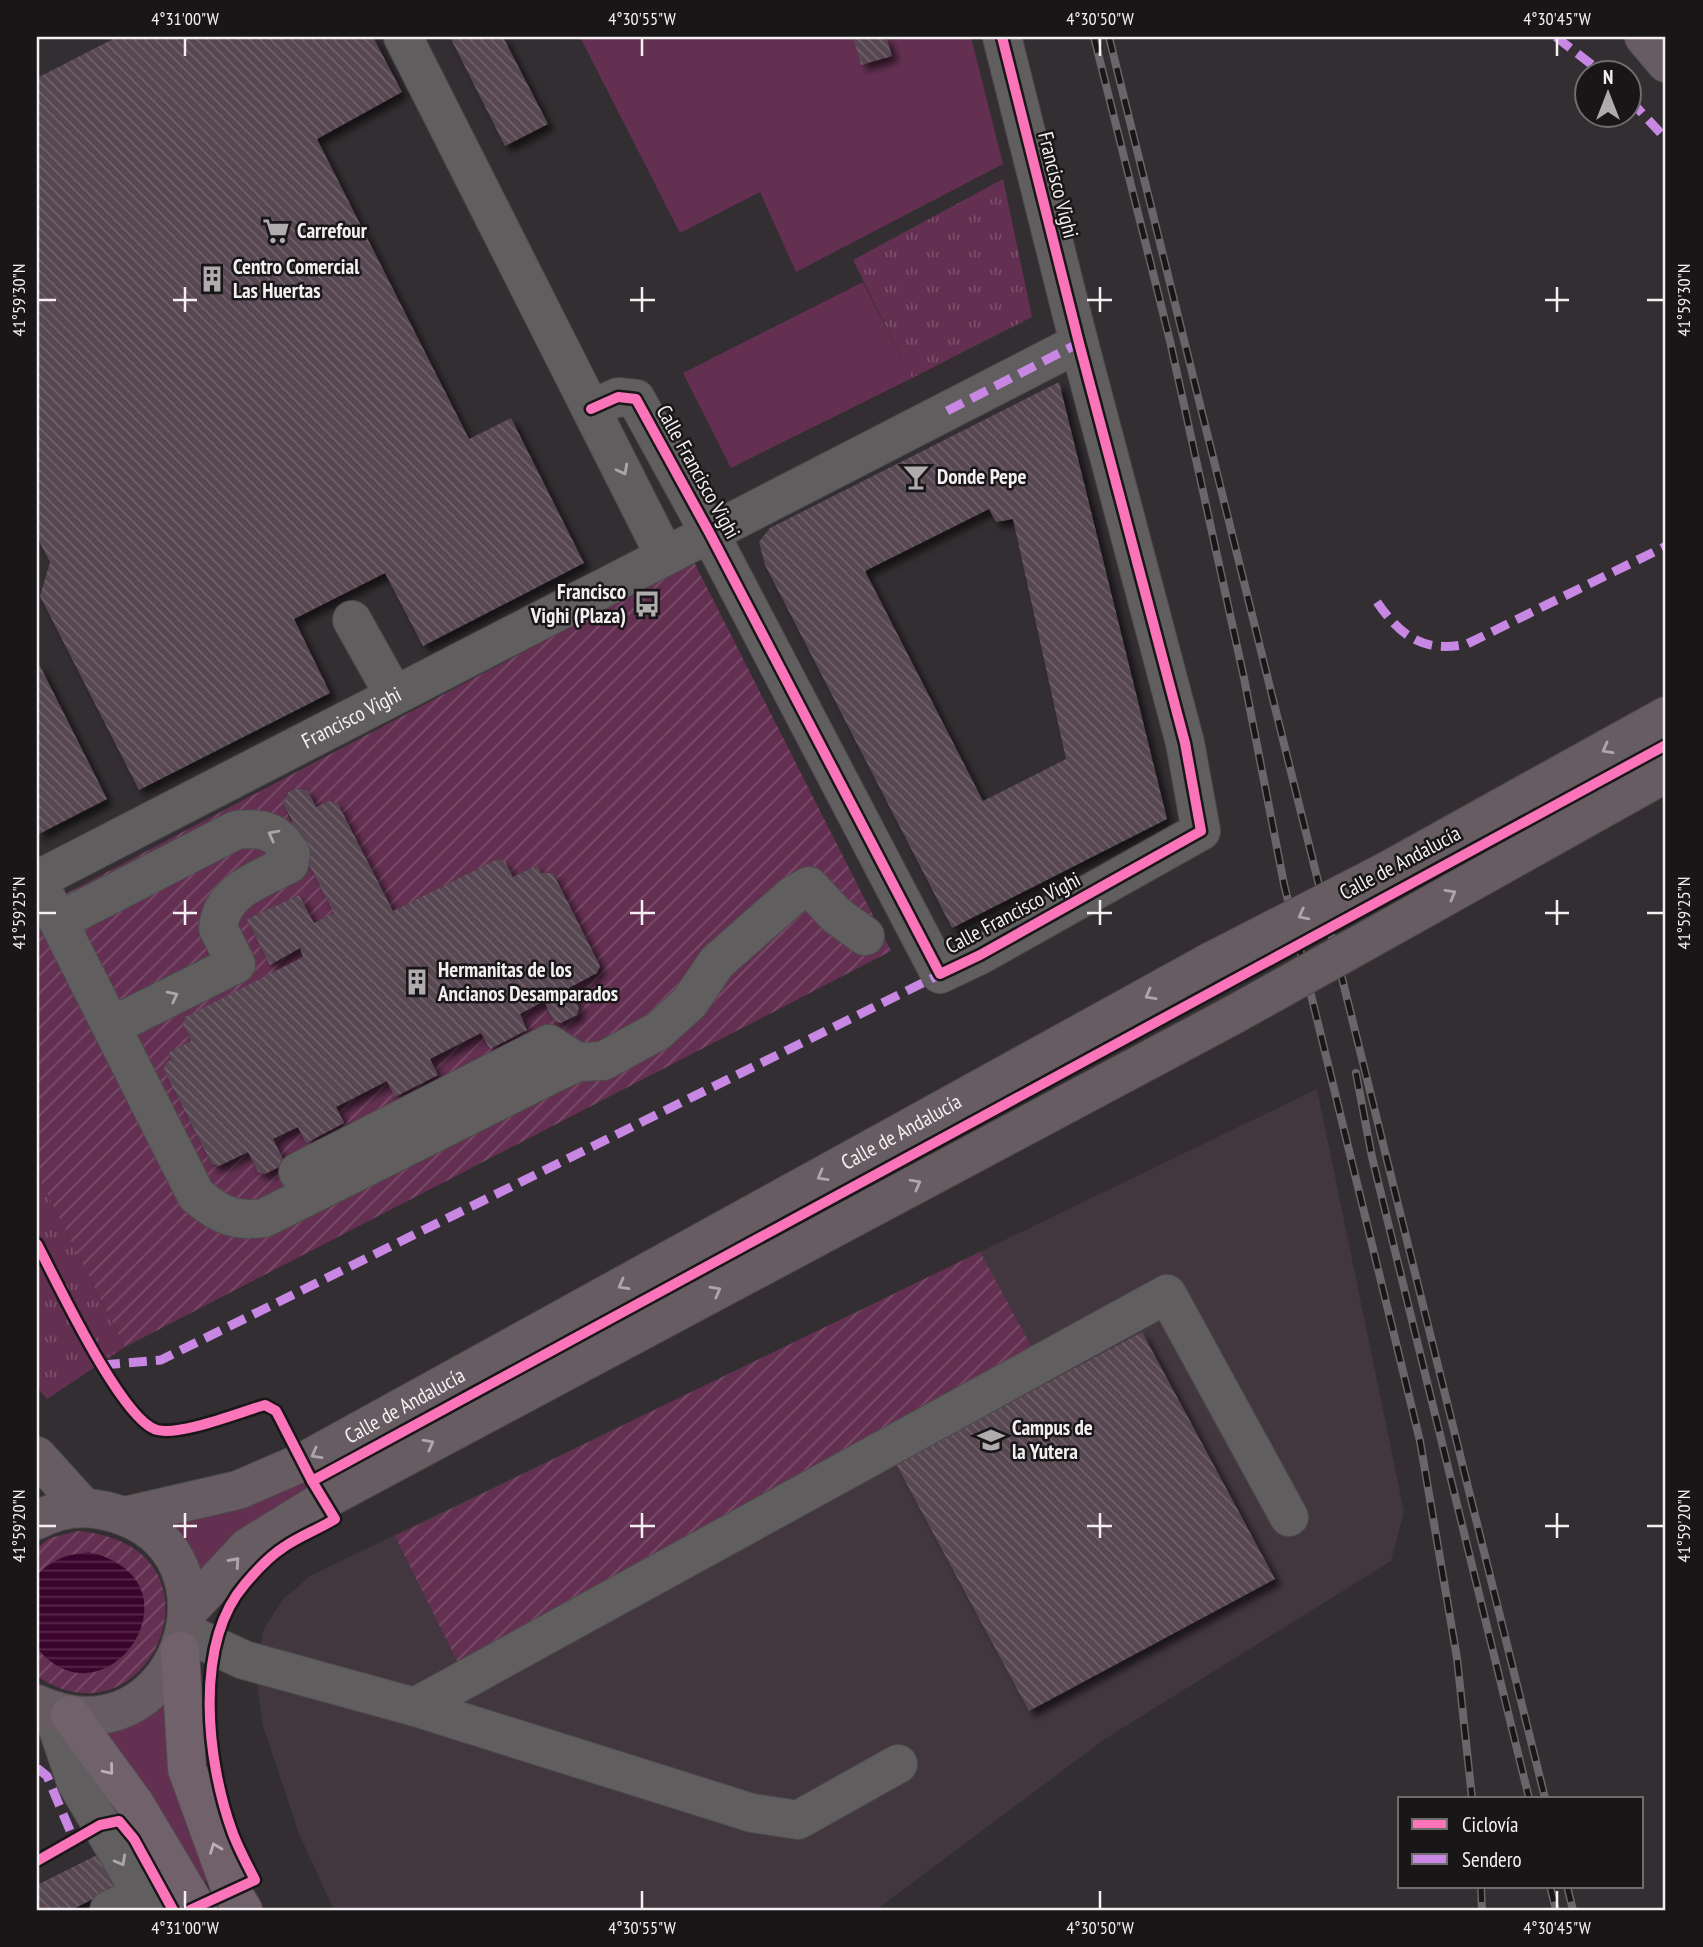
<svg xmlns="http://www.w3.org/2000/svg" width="1703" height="1947" viewBox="0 0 1703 1947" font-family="'PT Sans Narrow',sans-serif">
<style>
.built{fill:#42373e}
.grass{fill:#643052}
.park{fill:url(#park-tufts)}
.garden{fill:url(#garden-furrows);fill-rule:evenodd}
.water{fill:url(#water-rules)}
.building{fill:url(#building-back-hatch);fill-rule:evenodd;filter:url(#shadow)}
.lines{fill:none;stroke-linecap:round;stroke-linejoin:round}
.minor-casing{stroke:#4e4a4c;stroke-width:40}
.major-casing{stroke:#4e4a4c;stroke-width:40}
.highway-casing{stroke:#4e4a4c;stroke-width:40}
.minor{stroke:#605e5f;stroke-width:38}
.major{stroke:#685c63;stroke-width:38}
.highway{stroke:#71616b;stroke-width:38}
.rail-casing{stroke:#6a6568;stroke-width:8}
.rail{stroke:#191618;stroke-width:5;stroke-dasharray:16;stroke-linecap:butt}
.major-bridge-casing{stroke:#4e4a4c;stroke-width:40;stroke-linecap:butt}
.major-bridge{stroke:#685c63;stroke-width:38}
.quiet{stroke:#c787e3;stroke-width:9;stroke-dasharray:18 9;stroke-linecap:butt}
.cycleway-casing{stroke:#191618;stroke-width:15}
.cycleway{stroke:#fb73b8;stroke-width:10}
.oneway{stroke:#aaa7a8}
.oneway2{stroke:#aea6aa}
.oneway3{stroke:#b9b0b5}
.ticks{fill:none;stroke:#f4f0f2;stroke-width:2.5}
.labels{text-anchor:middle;stroke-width:5;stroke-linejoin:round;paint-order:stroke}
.street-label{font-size:21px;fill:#f4f0f2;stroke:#191618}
.poi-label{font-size:21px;font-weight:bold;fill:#f4f0f2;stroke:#191618;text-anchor:start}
.neatline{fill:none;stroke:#f4f0f2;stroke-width:2.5}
.ticks-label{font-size:18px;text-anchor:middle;fill:#f4f0f2}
</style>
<defs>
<pattern id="park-tufts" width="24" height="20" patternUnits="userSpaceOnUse" patternTransform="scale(1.75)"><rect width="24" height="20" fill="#643052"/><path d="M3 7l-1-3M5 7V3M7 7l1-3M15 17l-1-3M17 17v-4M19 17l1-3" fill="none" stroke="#7b4e6b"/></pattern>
<pattern id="garden-furrows" width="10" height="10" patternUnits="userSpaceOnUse" patternTransform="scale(1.75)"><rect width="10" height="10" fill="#643052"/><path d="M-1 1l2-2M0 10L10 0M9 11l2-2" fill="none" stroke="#7b4e6b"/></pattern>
<pattern id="water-rules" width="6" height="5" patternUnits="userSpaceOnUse" patternTransform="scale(1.75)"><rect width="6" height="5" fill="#3b042c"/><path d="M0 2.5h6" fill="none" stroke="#58294b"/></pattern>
<pattern id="building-back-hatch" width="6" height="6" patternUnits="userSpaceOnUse" patternTransform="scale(1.75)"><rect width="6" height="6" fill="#574651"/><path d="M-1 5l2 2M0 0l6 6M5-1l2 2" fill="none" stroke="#70616a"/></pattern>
<filter id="shadow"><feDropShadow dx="6" dy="6" stdDeviation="3.5" flood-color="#0009"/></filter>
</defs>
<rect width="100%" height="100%" fill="#332e31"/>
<!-- built -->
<polygon class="built" points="1317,1089 1404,1512 1391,1561 1105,1739 876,1910 334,1910 299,1834 263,1726 257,1683 257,1663 263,1631 282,1600 310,1576"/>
<!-- grass -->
<g class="grass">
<polygon points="580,37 971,37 1003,164 796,272 760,192 680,233"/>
<polygon points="863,282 912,378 731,468 683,373"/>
<polygon points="303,1462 326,1499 188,1611 151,1531"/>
<polygon points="163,1701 171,1773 211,1879 200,1884 99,1730"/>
</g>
<!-- park -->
<g class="park">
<polygon points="1003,179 1032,317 912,378 853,260"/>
<polygon points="37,1174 125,1347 47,1399 37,1387"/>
</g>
<!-- garden -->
<g class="garden">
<path d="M694,562l197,389 -766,396 -88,-173v-265zM298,788l10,3 8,16 13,-6 9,3 55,107 104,-52 8,2 8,16 24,-12 4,8h12l47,93 -3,8 -28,14 10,20 -2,7 -16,8 -7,-2 -10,-20 -24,13 7,16 -46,3 -51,26 8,16 -42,22 -9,-16 -51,26 -30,35 -8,-15 -25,12 -15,33 -10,-20 -28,14 -8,-2 -44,-111 23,-12 -8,-17 3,-7 117,-60 -3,-9 -30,16 -23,-45 52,-24 15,28 20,-10 -51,-109 4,-11z"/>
<polygon points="980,1252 1035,1353 459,1665 395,1536"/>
<path d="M77,1531c162,13 73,223 -40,145v-128l13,-10z"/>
</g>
<!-- water -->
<path class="water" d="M89,1552c121,29 16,180 -52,96v-73c16,-16 30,-21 52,-23z"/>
<!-- building -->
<g class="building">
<polygon points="112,37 373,37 402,92 317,139 469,439 511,418 584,563 423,646 385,573 294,619 330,693 139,790 40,596 50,562 37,537 37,78 113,39"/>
<polygon points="450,37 503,37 548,124 505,146"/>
<polygon points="853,37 886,37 892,56 861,65"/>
<path d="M1059,382l108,437 -215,109 -187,-363 -6,-23 11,-14zM989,509l7,13 17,-3 53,240 -83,42 -118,-230z"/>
<polygon points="37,660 107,799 37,835"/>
<polygon points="298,788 308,791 316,807 329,801 338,804 393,911 497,859 505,861 513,877 537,865 541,873 553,873 600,966 597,973 569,988 579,1008 577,1015 561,1023 554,1021 544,1001 520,1014 527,1030 490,1049 481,1033 430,1059 438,1075 395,1097 387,1081 336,1107 344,1123 306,1143 298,1127 273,1139 283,1159 281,1166 265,1174 258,1172 248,1152 219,1166 212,1164 164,1070 166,1063 171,1060 168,1053 191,1041 183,1024 185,1017 303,957 300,948 270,965 247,919 299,895 314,923 334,913 290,827 292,820 283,804 288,792"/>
<polygon points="1142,1332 1275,1579 1029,1711 896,1464"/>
<polygon points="99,1854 117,1887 71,1910 37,1910 37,1885"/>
</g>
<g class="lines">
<!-- minor casing -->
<g class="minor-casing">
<g id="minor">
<polyline points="403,37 665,556"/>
<polyline points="591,409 618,397 636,399 709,532 940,974 980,955 1201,831 1185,743 1079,343 1002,37"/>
<polyline points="352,620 394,695"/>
<path d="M37,879l159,316c22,19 38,27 68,23l288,-144 25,-12 26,-1 55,-30 31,-28 28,-41 75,-66 17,-10 27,29 29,21"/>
<path id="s1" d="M37,880l1042,-537"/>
<path d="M59,921l177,-91c26,-3 42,1 55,24l-2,10c-30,16 -67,26 -71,64l18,36 -124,62"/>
<polyline points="298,1172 549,1044 577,1062"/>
<polyline points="186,1633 244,1660 415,1707 752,1813 798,1820 898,1764"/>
<polyline points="415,1707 1167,1294 1289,1517"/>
<polyline points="52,1711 76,1782 151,1910"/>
<polyline points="109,1910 139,1896"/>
</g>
</g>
<!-- major casing -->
<g class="major-casing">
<g id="major">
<polyline points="1644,37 1666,63"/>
<polyline points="1385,872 1666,716"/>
<polyline points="1391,927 1666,773"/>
<polyline points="37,1456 84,1508"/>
<path id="s2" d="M125,1516l113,-26 65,-28 907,-500"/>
<path d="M37,1520c24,-13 51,-15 77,-7 137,39 64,255 -77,191"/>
<polyline points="188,1611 248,1547 326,1499 1235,1014"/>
</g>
</g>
<!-- highway casing -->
<g class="highway-casing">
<g id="highway">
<polyline points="180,1651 187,1769 231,1890 243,1910"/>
<polyline points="70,1715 135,1804 198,1910"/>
</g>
</g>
<!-- minor -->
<use href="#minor" class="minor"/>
<!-- major -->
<use href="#major" class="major"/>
<!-- highway -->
<use href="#highway" class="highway"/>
<!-- rail casing -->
<g class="rail-casing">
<g id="rail">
<polyline points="1094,37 1170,341 1244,678 1284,884 1420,1441 1457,1658 1472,1798"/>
<polyline points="1109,37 1545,1798"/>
<polyline points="1356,1073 1372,1157 1529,1798"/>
<polyline points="1481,1886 1482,1910"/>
<polyline points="1550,1886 1556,1910"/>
<polyline points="1567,1886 1573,1910"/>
</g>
</g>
<!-- rail -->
<use href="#rail" class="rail"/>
<!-- major-bridge casing -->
<g class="major-bridge-casing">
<g id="major-bridge">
<polyline points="1210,962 1385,872"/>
<polyline points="1235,1014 1391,927"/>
</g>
</g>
<!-- major-bridge -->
<use href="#major-bridge" class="major-bridge"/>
<!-- quiet -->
<g class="quiet">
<polyline points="1556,37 1604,74"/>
<polyline points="1630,100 1666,139"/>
<polyline points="947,411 1079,343"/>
<path d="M1377,602c24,35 47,51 90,42l199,-98"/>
<polyline points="102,1365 161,1360 945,972"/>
<polyline points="37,1768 47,1776 74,1840"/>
</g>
<!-- cycleway casing -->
<g class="cycleway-casing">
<g id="cycleway">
<polyline points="591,409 618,397 636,399 709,532 940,974 980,955 1201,831 1185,743 1079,343 1002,37"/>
<path d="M37,1244c19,36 85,177 120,186 24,6 83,-18 108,-25l11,6 36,70 1354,-736"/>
<polyline points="37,1861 100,1825 119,1821 134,1839 173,1910"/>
<path d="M190,1910l65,-30c-8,-16 -17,-32 -23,-49 -25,-69 -39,-187 13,-247 10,-12 25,-28 39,-37 16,-11 35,-18 51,-28l-23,-38"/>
</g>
</g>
<!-- cycleway -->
<use href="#cycleway" class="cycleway"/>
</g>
<!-- one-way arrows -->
<defs><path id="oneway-chevron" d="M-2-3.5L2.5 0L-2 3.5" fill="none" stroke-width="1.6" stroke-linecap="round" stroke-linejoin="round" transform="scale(1.75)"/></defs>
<g class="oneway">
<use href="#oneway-chevron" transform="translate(623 470) rotate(62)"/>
<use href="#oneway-chevron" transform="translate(273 835) rotate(-152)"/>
<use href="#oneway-chevron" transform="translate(173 996) rotate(-27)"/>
<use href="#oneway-chevron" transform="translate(121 1861) rotate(61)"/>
</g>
<g class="oneway2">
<use href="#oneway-chevron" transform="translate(1607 749) rotate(151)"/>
<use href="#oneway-chevron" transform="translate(1451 894) rotate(-29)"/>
<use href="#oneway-chevron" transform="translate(1303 915) rotate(153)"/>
<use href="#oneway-chevron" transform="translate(1150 995) rotate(151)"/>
<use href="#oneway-chevron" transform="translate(822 1176) rotate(151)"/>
<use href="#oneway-chevron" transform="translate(916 1184) rotate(-28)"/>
<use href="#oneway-chevron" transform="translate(623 1285) rotate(151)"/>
<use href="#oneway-chevron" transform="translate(716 1291) rotate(-28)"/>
<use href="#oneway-chevron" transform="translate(429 1444) rotate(-28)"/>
<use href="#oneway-chevron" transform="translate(316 1454) rotate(151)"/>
<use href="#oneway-chevron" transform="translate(235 1562) rotate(-48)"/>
</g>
<g class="oneway3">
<use href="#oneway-chevron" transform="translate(109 1770) rotate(51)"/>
<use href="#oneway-chevron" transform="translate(215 1848) rotate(-111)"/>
</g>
<!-- ticks -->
<path class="ticks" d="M185,38v18M642,38v18M1100,38v18M1557,38v18M185,287v25M642,287v25M1100,287v25M1557,287v25M38,300h18M173,300h24M630,300h25M1087,300h25M1545,300h24M1647,300h17M185,900v25M642,900v25M1100,900v25M1557,900v25M38,913h18M173,913h24M630,913h25M1087,913h25M1545,913h24M1647,913h17M185,1513v25M642,1513v25M1100,1513v25M1557,1513v25M38,1526h18M173,1526h24M630,1526h25M1087,1526h25M1545,1526h24M1647,1526h17M185,1891v18M642,1891v18M1100,1891v18M1557,1891v18"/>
<!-- icons -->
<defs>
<g id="supermarket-bare" transform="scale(2.1)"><path d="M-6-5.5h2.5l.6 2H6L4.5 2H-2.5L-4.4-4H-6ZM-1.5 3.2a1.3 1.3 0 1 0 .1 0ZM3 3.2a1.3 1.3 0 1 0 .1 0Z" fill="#b0acae" stroke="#191618" stroke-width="2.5" paint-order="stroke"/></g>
<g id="building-bare" transform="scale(2.1)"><path d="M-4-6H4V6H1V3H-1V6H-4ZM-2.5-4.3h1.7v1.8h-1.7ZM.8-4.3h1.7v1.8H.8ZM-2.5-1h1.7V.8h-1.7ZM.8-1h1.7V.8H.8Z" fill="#b0acae" stroke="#191618" stroke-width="2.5" paint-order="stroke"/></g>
<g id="bar-bare" transform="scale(2.1)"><path d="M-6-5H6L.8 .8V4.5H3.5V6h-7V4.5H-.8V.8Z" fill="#b0acae" stroke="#191618" stroke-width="2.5" paint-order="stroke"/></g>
<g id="bus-bare" transform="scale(2.1)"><path d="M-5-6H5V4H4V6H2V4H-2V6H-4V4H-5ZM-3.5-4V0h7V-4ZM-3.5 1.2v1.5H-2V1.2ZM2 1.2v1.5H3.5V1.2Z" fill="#b0acae" stroke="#191618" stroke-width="2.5" paint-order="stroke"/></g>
<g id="university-bare" transform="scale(2.1)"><path d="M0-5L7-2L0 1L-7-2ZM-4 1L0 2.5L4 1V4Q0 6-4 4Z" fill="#b0acae" stroke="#191618" stroke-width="2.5" paint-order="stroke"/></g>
</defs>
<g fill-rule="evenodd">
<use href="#supermarket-bare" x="276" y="231"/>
<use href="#building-bare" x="212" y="279"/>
<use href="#bar-bare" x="916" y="477"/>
<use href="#bus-bare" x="647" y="604"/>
<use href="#building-bare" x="417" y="982"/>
<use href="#university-bare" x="991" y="1440"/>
</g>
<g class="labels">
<!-- street labels -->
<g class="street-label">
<text transform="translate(1058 185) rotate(76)" y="7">Francisco Vighi</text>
<text transform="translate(698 472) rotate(61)" y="7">Calle Francisco Vighi</text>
<text dy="7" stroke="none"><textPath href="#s1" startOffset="354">Francisco Vighi</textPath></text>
<text transform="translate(1400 863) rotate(-28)" y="7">Calle de Andalucía</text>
<text transform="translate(1013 913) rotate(-28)" y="7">Calle Francisco Vighi</text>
<text dy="7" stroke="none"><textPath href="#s2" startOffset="870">Calle de Andalucía</textPath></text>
<text dy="7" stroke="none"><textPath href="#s2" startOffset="303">Calle de Andalucía</textPath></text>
</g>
<!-- poi labels -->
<g class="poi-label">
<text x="297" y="238">Carrefour</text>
<text x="233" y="274">Centro Comercial<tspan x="233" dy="24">Las Huertas</tspan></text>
<text x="937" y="484">Donde Pepe</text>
<text x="626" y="599" text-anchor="end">Francisco<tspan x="626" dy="24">Vighi (Plaza)</tspan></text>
<text x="438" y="977">Hermanitas de los<tspan x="438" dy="24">Ancianos Desamparados</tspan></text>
<text x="1012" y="1435">Campus de<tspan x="1012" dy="24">la Yutera</tspan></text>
</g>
</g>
<!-- border -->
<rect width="1703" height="1947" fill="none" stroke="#191618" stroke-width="77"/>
<!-- legend -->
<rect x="1398" y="1797" width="245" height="91" fill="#191618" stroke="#716d6f" stroke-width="2"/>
<rect x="1412" y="1819" width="35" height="10" fill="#fb73b8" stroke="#716d6f" stroke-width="2"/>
<text x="1462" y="1832" font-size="21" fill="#f4f0f2">Ciclovía</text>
<rect x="1412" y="1854" width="35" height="10" fill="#c787e3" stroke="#716d6f" stroke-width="2"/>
<text x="1462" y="1867" font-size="21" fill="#f4f0f2">Sendero</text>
<!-- north arrow -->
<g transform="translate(1608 94)"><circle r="33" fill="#191618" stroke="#716d6f" stroke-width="2"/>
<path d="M0-5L12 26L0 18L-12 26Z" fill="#b0acae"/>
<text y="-10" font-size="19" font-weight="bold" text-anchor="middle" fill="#f4f0f2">N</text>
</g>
<rect x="38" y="38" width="1626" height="1871" class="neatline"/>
<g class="ticks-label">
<text x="185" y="25">4°31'00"W</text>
<text x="642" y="25">4°30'55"W</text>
<text x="1100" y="25">4°30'50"W</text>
<text x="1557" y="25">4°30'45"W</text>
<text transform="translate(19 300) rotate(-90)" y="6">41°59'30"N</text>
<text transform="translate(1684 300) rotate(-90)" y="6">41°59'30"N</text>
<text transform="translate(19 913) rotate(-90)" y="6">41°59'25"N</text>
<text transform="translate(1684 913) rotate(-90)" y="6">41°59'25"N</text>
<text transform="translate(19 1526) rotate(-90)" y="6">41°59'20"N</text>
<text transform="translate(1684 1526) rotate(-90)" y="6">41°59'20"N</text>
<text x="185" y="1934">4°31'00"W</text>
<text x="642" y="1934">4°30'55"W</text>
<text x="1100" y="1934">4°30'50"W</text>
<text x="1557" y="1934">4°30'45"W</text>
</g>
</svg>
